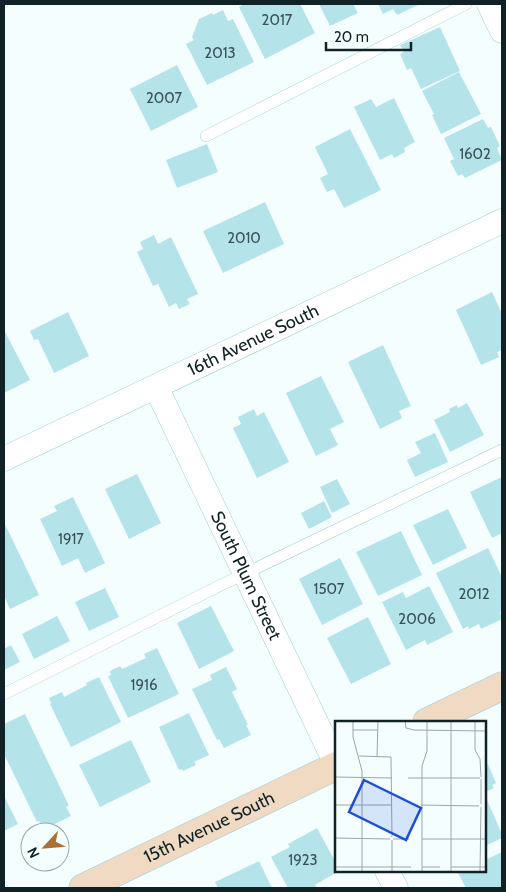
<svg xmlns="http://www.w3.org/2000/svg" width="506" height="892" viewBox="0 0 506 892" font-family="Cabin,sans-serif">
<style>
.building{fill:#b5e3ea}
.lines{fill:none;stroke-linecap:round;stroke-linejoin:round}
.lane-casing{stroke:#a1ced5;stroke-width:12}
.street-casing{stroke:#a1ced5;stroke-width:25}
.secondary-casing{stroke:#a1ced5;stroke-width:29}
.lane{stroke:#fff;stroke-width:11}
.street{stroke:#fff;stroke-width:24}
.secondary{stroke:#f0dac4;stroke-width:28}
.labels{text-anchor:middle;stroke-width:4;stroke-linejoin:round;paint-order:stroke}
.number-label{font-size:15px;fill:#395256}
.street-label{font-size:18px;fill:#102225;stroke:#f5feff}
.inset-road{fill:none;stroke:#99a6a8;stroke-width:1}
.view{fill:#1d4ed8;fill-opacity:0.15;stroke:#1d4ed8;stroke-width:2.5}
.inset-edge{fill:none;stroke:#102225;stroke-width:2.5}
</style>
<rect width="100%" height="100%" fill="#f5feff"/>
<!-- building -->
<g class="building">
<polygon points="244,4 300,4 315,33 265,59 239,7"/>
<polygon points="319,4 353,4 358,13 330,26"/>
<polygon points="378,4 420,4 397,15 393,9 383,14"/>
<polygon points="223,10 228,21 233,19 254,62 207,85 186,44 194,40 192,37 199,19 212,13 213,15"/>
<polygon points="440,27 460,71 421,89 411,68 407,70 400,54 404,52 400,45"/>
<polygon points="177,65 198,107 151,131 130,89"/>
<polygon points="459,72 481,114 441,134 432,115 434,114 422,91"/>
<polygon points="394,98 415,142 404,148 405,152 394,158 392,154 380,160 354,107 371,99 376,107"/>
<polygon points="483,119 488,128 491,127 500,146 497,148 502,160 465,178 462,174 458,176 450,161 454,159 444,138"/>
<polygon points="350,129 381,190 344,208 334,189 327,192 320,178 328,174 315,147"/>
<polygon points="207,144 218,172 177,188 166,160"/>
<polygon points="265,202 284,244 223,273 203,231"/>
<polygon points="154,235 158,244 171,237 198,294 187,299 190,304 179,309 176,303 169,307 158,284 153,286 137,252 143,249 140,242"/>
<polygon points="492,292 502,314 502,350 497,352 499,357 481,365 456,310"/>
<polygon points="68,312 89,356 54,373 38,339 34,340 30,331"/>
<polygon points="4,330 30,380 4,393"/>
<polygon points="383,345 411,406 399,411 402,418 380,429 348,362"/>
<polygon points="321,376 344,422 330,429 338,445 316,456 286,393"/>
<polygon points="467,403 484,435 450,452 434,420 450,412 449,409 457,405 458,408"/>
<polygon points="254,409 257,416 264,412 289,462 257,478 233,428 241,424 238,417"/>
<polygon points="435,433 448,462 415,477 407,460 421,453 415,442"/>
<polygon points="137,474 161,523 129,539 105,489"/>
<polygon points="502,477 502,533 492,538 470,492"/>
<polygon points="337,479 350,504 332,513 320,487"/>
<polygon points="73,497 105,563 85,573 78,558 62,566 40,519 57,511 54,506"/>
<polygon points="324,501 332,517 309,529 301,513"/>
<polygon points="448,509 467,548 433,565 413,525"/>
<polygon points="4,522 39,595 10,609 4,596"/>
<polygon points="401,531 422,575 378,596 356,552"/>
<polygon points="488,548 502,577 502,611 500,612 502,619 481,629 479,624 469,629 468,626 463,629 436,573"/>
<polygon points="340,558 363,604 322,625 299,579"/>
<polygon points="429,586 453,632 427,645 425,640 406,650 382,602 403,592 406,598"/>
<polygon points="105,588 119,617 89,631 75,602"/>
<polygon points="211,606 234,651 199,669 177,623"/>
<polygon points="57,616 70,641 34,659 22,634"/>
<polygon points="368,617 391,664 351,684 327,638"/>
<polygon points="11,645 20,662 4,670 4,649"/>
<polygon points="157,648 179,694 128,718 108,676 111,675 110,671 120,666 122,669 146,658 144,654"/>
<polygon points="226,667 237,689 232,692 248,725 246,725 251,735 224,748 219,739 217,740 192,689 212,680 210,675"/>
<polygon points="99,677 121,722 71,747 50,704 51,703 49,698 62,692 64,697 87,685 86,683"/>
<polygon points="189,713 209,755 194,762 196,765 183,771 182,769 179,770 159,727"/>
<polygon points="25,714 69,806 66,807 71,816 43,830 39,821 37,822 4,754 4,724"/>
<polygon points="131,740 151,782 100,807 79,765"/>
<polygon points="488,764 496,783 492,785 494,788 485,792 485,765"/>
<polygon points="4,796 18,824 4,831"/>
<polygon points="487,800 502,834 502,838 485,846 485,801"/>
<polygon points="317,828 336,863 336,871 339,871 315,885 317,888 288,888 271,857 290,847 288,844"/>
<polygon points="502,852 502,888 466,888 458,873 463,871 485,871 485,860"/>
<polygon points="259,861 272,888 218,888 215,882"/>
</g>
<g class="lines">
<!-- lane casing -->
<g class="lane-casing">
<g id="lane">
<polyline points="206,136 466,4"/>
<polyline points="4,694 215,588 502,450"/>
</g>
</g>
<!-- street casing -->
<g class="street-casing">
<g id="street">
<polyline points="489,4 502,31"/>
<path id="s1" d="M156,387l180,377"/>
<path id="s2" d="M4,459l498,-238"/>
<polyline points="387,871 396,888"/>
</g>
</g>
<!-- secondary casing -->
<g class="secondary-casing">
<g id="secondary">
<polyline points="427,722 502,686"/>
<path id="s3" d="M83,888l253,-122"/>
</g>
</g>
<!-- lane -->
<use href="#lane" class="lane"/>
<!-- street -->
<use href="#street" class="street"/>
<!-- secondary -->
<use href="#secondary" class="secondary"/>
</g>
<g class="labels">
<!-- number labels -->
<g class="number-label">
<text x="277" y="25">2017</text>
<text x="220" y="58">2013</text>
<text x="164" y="103">2007</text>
<text x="475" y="159">1602</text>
<text x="244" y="243">2010</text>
<text x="71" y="544">1917</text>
<text x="329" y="594">1507</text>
<text x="474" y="599">2012</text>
<text x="417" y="624">2006</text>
<text x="144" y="690">1916</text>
<text x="303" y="865">1923</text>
</g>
<!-- street labels -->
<g class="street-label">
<text dy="6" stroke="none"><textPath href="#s2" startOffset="276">16th Avenue South</textPath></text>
<text dy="6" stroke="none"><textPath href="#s1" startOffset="209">South Plum Street</textPath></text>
<text dy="6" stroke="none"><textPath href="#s3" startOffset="140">15th Avenue South</textPath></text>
</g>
</g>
<!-- overview -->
<g transform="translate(335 721)">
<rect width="151" height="151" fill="#f5feff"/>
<path class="inset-road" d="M18,0v16l9,34v101M70,0l1,7 8,2 73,1M116,0v151M140,0v29l5,9 1,18M18,9h24M24,35l32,1 1,80M42,35l1,-35M0,56l57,1M73,57h72M146,58v25M0,84h57M86,84l58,1M0,117l55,1M58,118h16M87,118h65M0,146h76M87,146h18M116,146h36M57,151v-32M87,151v-106l5,-15v-30M145,151l1,-65"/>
<path class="view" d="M29,59l57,28 -15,32 -57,-28z"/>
<rect width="151" height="151" class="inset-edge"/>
</g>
<!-- border -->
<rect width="506" height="892" fill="none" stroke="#102225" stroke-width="10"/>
<!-- north arrow -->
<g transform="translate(45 847) rotate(244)"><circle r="24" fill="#f5feff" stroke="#99a6a8"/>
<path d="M0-4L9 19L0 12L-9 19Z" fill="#ad7034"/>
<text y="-8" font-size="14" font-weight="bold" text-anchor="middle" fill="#102225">N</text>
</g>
<!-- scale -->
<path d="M326 42v8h85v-8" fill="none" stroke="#102225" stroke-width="2.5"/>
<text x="334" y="42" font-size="15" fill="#102225" stroke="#f5feff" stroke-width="4" paint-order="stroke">20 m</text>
</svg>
